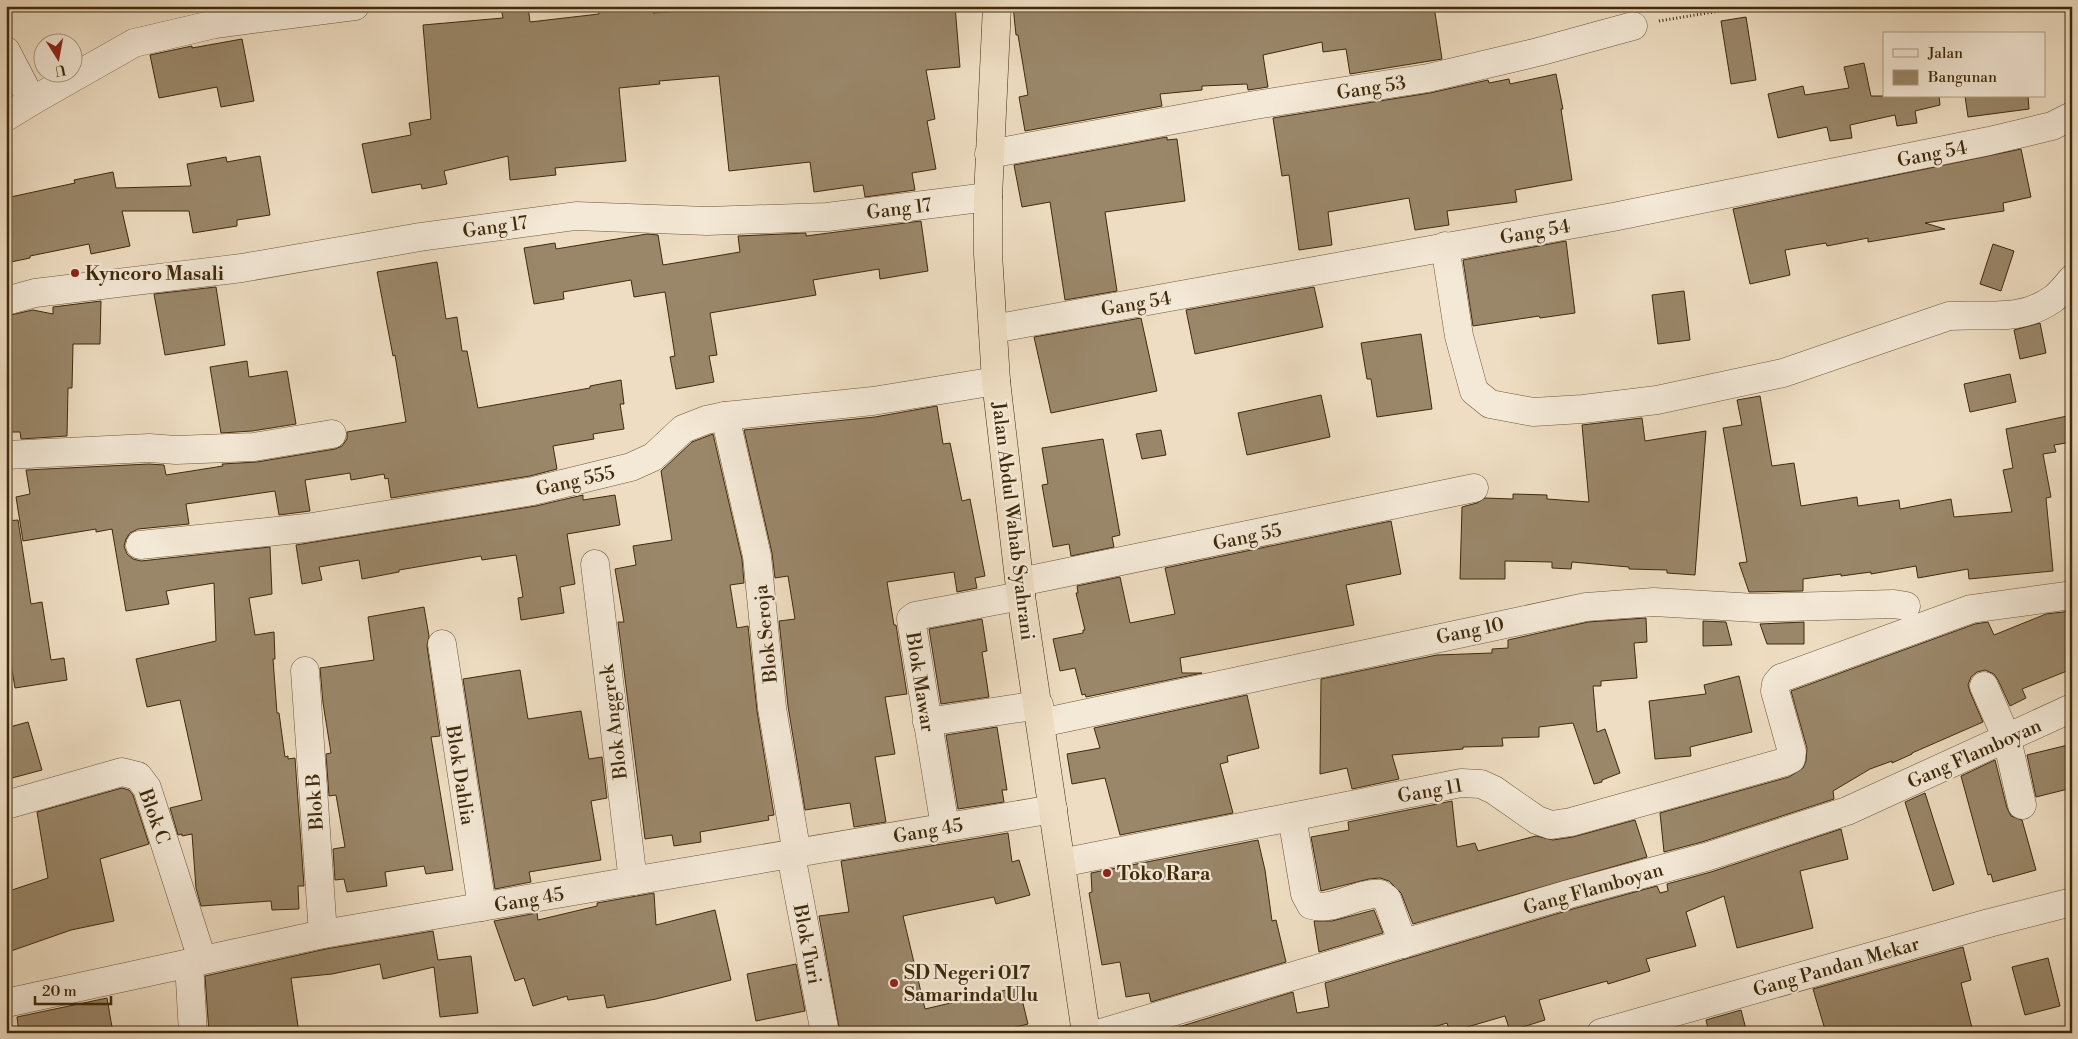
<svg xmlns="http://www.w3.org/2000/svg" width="2078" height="1039" viewBox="0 0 2078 1039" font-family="'Libre Bodoni',serif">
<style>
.building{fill:#9a876a;stroke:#3f2a0a}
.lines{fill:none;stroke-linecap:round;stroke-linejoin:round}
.minor-casing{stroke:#6b5738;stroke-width:29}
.trunk-casing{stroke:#3f2a0a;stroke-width:29}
.path{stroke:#3f2a0a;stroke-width:3;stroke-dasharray:1 2.5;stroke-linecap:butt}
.minor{stroke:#f4e9d7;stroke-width:28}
.trunk{stroke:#eeddc2;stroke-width:28}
.poi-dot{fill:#8f2418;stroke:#f4e9d7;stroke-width:2}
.labels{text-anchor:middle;stroke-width:4.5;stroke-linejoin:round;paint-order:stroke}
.street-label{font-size:19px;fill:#3f2a0a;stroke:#f4e9d7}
.poi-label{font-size:19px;font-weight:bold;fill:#3f2a0a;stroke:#f4e9d7;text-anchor:start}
</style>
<rect width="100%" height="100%" fill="#eeddc2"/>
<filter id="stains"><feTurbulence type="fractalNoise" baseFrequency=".004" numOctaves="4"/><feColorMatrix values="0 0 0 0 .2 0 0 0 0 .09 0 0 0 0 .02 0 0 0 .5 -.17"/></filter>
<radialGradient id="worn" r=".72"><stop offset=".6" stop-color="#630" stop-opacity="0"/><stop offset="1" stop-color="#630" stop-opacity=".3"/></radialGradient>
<!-- building -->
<g class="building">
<polygon points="516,6 528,6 530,22 599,14 598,6 618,6 618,10 652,7 653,13 756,6 955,6 960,67 926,70 935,119 927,121 936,169 912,173 915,190 865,197 863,185 814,192 810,162 729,171 719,76 659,81 660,84 619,88 626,161 555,168 556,175 510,180 508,156 444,171 447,184 422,189 421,184 372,193 362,144 411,135 409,123 431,119 423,25 503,18 501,8"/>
<polygon points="1013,6 1434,6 1442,59 1350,74 1346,49 1323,52 1322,42 1263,55 1268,87 1248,90 1247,84 1202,86 1202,90 1160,94 1162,106 1025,131 1019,97 1028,95 1018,35 1016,35"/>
<polygon points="1746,17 1756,80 1731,84 1721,21"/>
<polygon points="242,39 254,101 221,107 217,87 159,98 150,55 192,46 192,48"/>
<polygon points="1864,63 1871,96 1939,96 1940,105 1915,111 1917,123 1897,126 1895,115 1850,125 1852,138 1830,141 1827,127 1778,138 1768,94 1803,86 1805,95 1849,88 1844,67"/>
<polygon points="1556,74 1563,109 1561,109 1572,180 1515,190 1517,202 1447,211 1449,225 1415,230 1409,198 1328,212 1332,245 1299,250 1289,175 1282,176 1273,118 1430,93 1488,80 1489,83 1509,79 1510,84"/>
<polygon points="1965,96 2028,96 2029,109 1968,117"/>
<polygon points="1167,137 1167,140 1177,139 1185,201 1105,212 1117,291 1065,300 1050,202 1022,207 1014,165"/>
<polygon points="2021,149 2031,197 2003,203 2004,211 1925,223 1945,229 1868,242 1868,238 1827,246 1826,243 1785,250 1790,275 1750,284 1733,209"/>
<polygon points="260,156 270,215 237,220 237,226 193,233 189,211 122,211 130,246 91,254 89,244 30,256 30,258 6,263 6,198 75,183 74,180 113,172 116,188 191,186 187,164 226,157 227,162"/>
<polygon points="921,221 928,271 880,279 879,269 813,280 816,295 710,313 717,355 709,356 714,382 676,389 670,357 675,356 665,292 634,297 631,280 563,292 564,299 534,304 524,248 555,243 556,249 647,234 658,235 663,265 740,252 738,236 806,233 806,236"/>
<polygon points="1566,241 1575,313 1540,318 1539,316 1473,326 1463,260"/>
<polygon points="1993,244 2014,251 2001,291 1980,284"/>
<polygon points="437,262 446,319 457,317 462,351 467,351 478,408 590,388 590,386 621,380 624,404 620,404 624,429 593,434 594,439 553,446 557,469 530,476 391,498 388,478 385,479 384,474 351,480 350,473 305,480 310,511 279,515 275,491 186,504 189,524 138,529 130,533 126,539 124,546 127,554 133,559 141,561 270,547 272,594 249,598 255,635 274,632 275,659 273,659 277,713 279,713 285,757 288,756 288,759 295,758 304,886 298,886 299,909 272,910 271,901 201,906 196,888 192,834 182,836 182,834 178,835 170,808 202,800 180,700 147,707 136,659 216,641 214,583 166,591 169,604 126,611 112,529 96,532 96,529 23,541 16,497 30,494 26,470 149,464 164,465 166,475 223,466 222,464 257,462 335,449 342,446 347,439 347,432 406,422 395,355 393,356 377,272"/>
<polygon points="216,287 225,345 165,355 154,294"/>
<polygon points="1314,287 1323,327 1195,354 1186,310"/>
<polygon points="1684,291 1690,340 1658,344 1652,295"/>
<polygon points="101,301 100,344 73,344 72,388 68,388 67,436 21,439 20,432 6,432 6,316 33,310 53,314 53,307"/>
<polygon points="1141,318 1157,391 1051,413 1034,337"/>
<polygon points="2040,323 2046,353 2020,359 2014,330"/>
<polygon points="1421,334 1432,409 1377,417 1371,379 1367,379 1361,343"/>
<polygon points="247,361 249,377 287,371 296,424 252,431 221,433 210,367"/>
<polygon points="2010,374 2016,402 1970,412 1964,384"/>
<polygon points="1321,395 1330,437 1247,455 1238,413"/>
<polygon points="1760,396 1772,466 1794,463 1801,506 1857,497 1858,506 1899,500 1900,509 1951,499 1954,517 2012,512 2003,470 2013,468 2006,429 2072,415 2072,442 2054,445 2056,452 2043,454 2051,497 2046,498 2053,571 1969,579 1968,569 1918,578 1916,566 1871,574 1871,572 1841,576 1841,574 1803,579 1803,591 1749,592 1739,563 1747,562 1723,428 1742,425 1737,400"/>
<polygon points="937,406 943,444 950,443 962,501 970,499 985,576 975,578 977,588 957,592 954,572 887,582 894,625 896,625 907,694 885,697 895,754 875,757 886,822 854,827 850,803 805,810 788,706 779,621 795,619 788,576 775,578 772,553 744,430 875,417"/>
<polygon points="1642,418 1645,441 1706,431 1695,575 1667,573 1667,570 1629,569 1629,567 1572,562 1571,569 1552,568 1552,562 1505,561 1505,579 1460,579 1462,507 1477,503 1485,498 1513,499 1513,494 1547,495 1547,499 1589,502 1582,425"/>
<polygon points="1161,430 1166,455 1142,459 1136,434"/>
<polygon points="713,434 742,559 744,583 730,585 737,628 748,626 757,711 774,815 768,816 769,820 700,832 701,842 674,846 672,835 645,839 618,622 624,622 615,569 636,565 633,546 672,540 661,471 692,442"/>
<polygon points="1103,439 1120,535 1112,537 1114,547 1071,556 1069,544 1053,547 1042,485 1048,484 1042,448"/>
<polygon points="583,495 583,500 615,495 620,525 567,534 575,584 560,587 564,613 521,620 518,598 523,597 516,555 482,560 481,556 399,570 399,572 362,579 359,560 319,567 322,580 302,584 296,545 536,506"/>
<polygon points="18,520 31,604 42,602 51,660 64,658 67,680 15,688 10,658 6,659 6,521"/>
<polygon points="1391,521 1401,574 1346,585 1354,625 1180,658 1182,673 1202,673 1086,697 1085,694 1082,695 1075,668 1060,671 1053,639 1083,633 1083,630 1085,630 1076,593 1078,593 1077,586 1120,577 1130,623 1175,614 1165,568"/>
<polygon points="424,607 429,636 427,646 440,736 431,737 453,870 426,874 424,866 385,872 387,886 347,892 344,879 335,880 333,849 345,847 336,795 329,796 326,754 331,753 323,703 320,668 374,660 368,617"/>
<polygon points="2072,611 2072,669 2022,689 2026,698 2010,706 1998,680 1994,674 1985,670 1977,672 1971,677 1968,685 1970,692 1983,722 1912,753 1912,754 1892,763 1892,761 1870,769 1833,791 1834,799 1702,842 1664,852 1660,813 1789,777 1803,768 1806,761 1807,748 1791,691 1975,624 1988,622 1994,635 2046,614"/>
<polygon points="1646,618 1647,642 1634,643 1637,678 1601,681 1601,686 1593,686 1597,732 1605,729 1620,773 1602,780 1602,782 1594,784 1573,723 1539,727 1539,737 1502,738 1503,746 1463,747 1463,749 1392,755 1399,779 1352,789 1347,768 1320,774 1321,679 1437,655 1492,653 1492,649 1508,648 1508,640 1588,622"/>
<polygon points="982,619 987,651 982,652 989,697 941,704 929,629"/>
<polygon points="1703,621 1726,622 1732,645 1703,646"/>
<polygon points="1804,622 1804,644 1767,644 1760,624"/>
<polygon points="520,670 528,719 581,711 589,759 602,757 607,798 591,801 601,860 529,872 531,882 495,889 463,679"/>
<polygon points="1739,676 1752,732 1690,747 1691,756 1655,759 1649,701 1706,694 1704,685"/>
<polygon points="1247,695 1259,748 1227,756 1228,762 1220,764 1233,813 1120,835 1105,778 1072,784 1067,754 1100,748 1094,728"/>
<polygon points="28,722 42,770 12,778 6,758 6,728"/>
<polygon points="997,727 1007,790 1002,790 1004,802 958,809 946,735"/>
<polygon points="2072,744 2072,788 2036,797 2027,755"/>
<polygon points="1995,760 2007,808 2011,816 2022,820 2036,870 1993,882 1991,874 1988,875 1961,776"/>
<polygon points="122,788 129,790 133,795 149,844 100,859 114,921 71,930 11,951 6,936 6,892 48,878 37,812"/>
<polygon points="1925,793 1954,884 1933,891 1905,802"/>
<polygon points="1452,801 1457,847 1475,843 1478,851 1536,836 1553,840 1573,837 1635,820 1647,857 1413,924 1401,893 1389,881 1380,878 1369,879 1321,891 1311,837 1349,830 1348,822"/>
<polygon points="1841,829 1848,859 1800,871 1813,928 1737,948 1724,896 1686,912 1696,946 1646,959 1650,971 1608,984 1607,981 1539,1000 1545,1020 1510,1031 1505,1016 1450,1032 1447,1023 1414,1033 1159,1033 1293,992 1297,1013 1329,1007 1325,983 1573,909 1657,886 1660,893 1668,891 1667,884 1711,872"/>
<polygon points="1008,833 1012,862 1019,860 1030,895 996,904 994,897 903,916 925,1009 1019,987 1028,1024 992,1033 840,1033 819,916 849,912 841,861"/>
<polygon points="1258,840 1265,870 1272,921 1276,920 1286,962 1151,1002 1149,993 1126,997 1120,962 1102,965 1089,893 1092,892 1091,873"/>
<polygon points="654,893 656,925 715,910 731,980 656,999 607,1008 604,995 568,1000 567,996 533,1006 524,978 515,981 494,921 537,913 538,920 597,906 597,903"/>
<polygon points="1374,910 1383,933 1319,952 1314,921 1332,921"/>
<polygon points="433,931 438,960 471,956 478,1013 440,1017 434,967 383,979 380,964 332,974 291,978 299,1033 209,1033 205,976 326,949"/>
<polygon points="1963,947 1971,980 1961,983 1972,1028 1952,1033 1826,1033 1813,989"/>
<polygon points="2048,958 2060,1006 2025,1015 2012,967"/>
<polygon points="796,964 805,1011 756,1021 747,974"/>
<polygon points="107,998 113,1033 19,1033 17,1017"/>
<polygon points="1741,1010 1747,1033 1709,1033 1706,1020"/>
</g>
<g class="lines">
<!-- minor casing -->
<g class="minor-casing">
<g id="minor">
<polyline points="6,51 32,101"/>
<polyline points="6,117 32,101 134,43 215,24 355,6"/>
<polyline points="989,154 1255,105 1428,78 1538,52 1633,26"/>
<path d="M1445,246l14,90 15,55 16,13 43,8 50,-3 74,-9 126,-27 166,-57c38,-3 70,7 104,-17 7,-5 13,-13 19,-20"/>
<polyline points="6,301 35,293 242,268 420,237 576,216 707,221 827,217 988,197"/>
<polyline points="993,329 1613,217 1989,141 2052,126 2072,116"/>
<polyline points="725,416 757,556 772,708 797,854"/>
<polyline points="6,455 149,448 176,450 254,447 332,434"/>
<polyline points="140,545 306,528 533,491 631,467 653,457 683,429 706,420 725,416 873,401 996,381"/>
<polyline points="595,564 633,881"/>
<polyline points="1020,582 1474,488"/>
<polyline points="442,644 482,907"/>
<polyline points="305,671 323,934"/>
<polyline points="1984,686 2007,739 2022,805"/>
<polyline points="927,722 1039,705"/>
<polyline points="1041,723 1586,607 1654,602 1756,608 1894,604 1906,606"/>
<polyline points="6,805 122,772 138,776 147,788 202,959"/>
<path d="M1292,817l13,77 6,11c23,7 46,-13 69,-11l7,5 16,45"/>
<polyline points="945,827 911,619 915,616 1021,596"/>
<polyline points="791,855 825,1033"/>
<polyline points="1061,863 1461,783 1481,784 1494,790 1537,820 1551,825 1571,822 1785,762 1791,759 1792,752 1775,691 1776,684 1781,678 1971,609 2072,595"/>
<polyline points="189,963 193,1033"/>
<polyline points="6,1003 323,934 1053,809"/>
<polyline points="1101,1033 1569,894 1706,857 1847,811 2072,708"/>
<polyline points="1601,1033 1989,923 2072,902"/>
</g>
</g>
<!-- trunk casing -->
<g class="trunk-casing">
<polyline id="trunk" points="997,6 988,197 988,254 996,381 1021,596 1086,1033"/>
</g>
<!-- path -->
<polyline class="path" points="1659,21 1750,6"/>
<!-- minor -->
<use href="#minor" class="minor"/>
<!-- trunk -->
<use href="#trunk" class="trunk"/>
</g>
<!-- markers -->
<g class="poi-dot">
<circle cx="75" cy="273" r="5"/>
<circle cx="1107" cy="873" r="5"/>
<circle cx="894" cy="983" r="5"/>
</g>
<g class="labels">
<!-- street labels -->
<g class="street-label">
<text transform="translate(1371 87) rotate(-9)" y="7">Gang 53</text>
<text transform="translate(1932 153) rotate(-11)" y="7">Gang 54</text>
<text transform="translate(899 208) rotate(-7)" y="7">Gang 17</text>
<text transform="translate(495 226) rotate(-8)" y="7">Gang 17</text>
<text transform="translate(1535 231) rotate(-10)" y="7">Gang 54</text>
<text transform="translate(1136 303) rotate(-10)" y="7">Gang 54</text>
<text transform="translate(575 480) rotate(-13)" y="7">Gang 555</text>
<text transform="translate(1014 521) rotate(83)" y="7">Jalan Abdul Wahab Syahrani</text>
<text transform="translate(1247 536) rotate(-12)" y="7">Gang 55</text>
<text transform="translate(1470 630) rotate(-12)" y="7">Gang 10</text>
<text transform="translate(765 634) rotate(-96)" y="7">Blok Seroja</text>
<text transform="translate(921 682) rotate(81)" y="7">Blok Mawar</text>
<text transform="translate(613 722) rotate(-97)" y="7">Blok Anggrek</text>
<text transform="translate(1974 753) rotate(-24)" y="7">Gang Flamboyan</text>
<text transform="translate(461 775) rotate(81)" y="7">Blok Dahlia</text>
<text transform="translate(1430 790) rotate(-10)" y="7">Gang 11</text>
<text transform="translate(314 802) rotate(-94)" y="7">Blok B</text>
<text transform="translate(155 816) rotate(70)" y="7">Blok C</text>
<text transform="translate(928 830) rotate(-10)" y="7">Gang 45</text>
<text transform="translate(1593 888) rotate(-16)" y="7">Gang Flamboyan</text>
<text transform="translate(529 899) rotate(-10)" y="7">Gang 45</text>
<text transform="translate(808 944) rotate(79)" y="7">Blok Turi</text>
<text transform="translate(1836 966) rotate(-16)" y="7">Gang Pandan Mekar</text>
</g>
<!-- poi labels -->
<g class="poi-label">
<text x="85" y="280">Kyncoro Masali</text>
<text x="1117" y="880">Toko Rara</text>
<text x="904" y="979">SD Negeri 017<tspan x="904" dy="22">Samarinda Ulu</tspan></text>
</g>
</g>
<!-- margin -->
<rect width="2078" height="1039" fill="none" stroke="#eeddc2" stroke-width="25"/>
<rect x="8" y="8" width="2063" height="1024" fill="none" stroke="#3f2a0a" stroke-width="2.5"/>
<rect x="12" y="12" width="2053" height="1014" fill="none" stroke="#3f2a0a"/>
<!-- legend -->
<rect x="1883" y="32" width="162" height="65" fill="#f4e9d7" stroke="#ac9d85"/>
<rect x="1893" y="49" width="25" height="8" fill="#f4e9d7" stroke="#ac9d85"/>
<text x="1928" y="58" font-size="15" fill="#3f2a0a">Jalan</text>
<rect x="1893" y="70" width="25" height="15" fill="#9a876a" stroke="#ac9d85"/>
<text x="1928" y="82" font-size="15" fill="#3f2a0a">Bangunan</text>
<!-- north arrow -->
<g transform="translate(58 58) rotate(169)"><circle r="24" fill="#f4e9d7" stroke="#ac9d85"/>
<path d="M0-4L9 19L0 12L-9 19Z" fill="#8f2418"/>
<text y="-8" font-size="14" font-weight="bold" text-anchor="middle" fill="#3f2a0a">U</text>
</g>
<!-- scale -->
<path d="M35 996v8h76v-8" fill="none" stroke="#3f2a0a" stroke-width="2.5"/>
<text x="42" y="996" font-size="15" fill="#3f2a0a" stroke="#f4e9d7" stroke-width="4" paint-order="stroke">20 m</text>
<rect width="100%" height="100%" filter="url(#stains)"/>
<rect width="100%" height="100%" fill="url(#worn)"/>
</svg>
